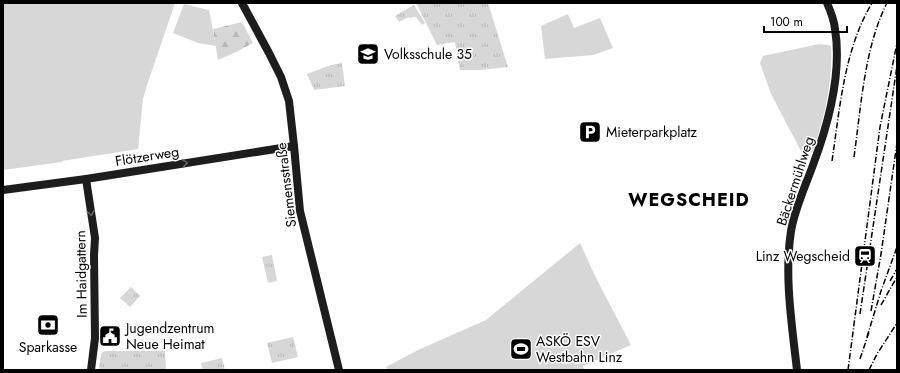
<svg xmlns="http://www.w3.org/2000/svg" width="900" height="373" viewBox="0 0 900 373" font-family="Jost,sans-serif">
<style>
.green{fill:#d7d7d7}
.forest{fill:url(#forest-firs)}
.park{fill:url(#park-tufts)}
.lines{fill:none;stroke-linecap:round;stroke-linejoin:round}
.secondary{stroke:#1d1d1d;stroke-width:8}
.rail{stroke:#000;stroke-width:1.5;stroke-dasharray:6 2 1 2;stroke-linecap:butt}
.oneway{stroke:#616161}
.labels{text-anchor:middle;stroke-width:3;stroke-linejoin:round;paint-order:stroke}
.poi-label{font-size:14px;fill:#000;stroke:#fff;text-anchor:start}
.street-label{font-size:14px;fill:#000;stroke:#fff}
.district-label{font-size:18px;font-weight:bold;letter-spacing:1px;fill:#000;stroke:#fff}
</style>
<defs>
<pattern id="forest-firs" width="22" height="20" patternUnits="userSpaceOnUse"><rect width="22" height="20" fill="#d7d7d7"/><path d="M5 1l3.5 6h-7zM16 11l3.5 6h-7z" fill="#b7b7b7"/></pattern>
<pattern id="park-tufts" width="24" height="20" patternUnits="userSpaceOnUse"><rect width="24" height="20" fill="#d7d7d7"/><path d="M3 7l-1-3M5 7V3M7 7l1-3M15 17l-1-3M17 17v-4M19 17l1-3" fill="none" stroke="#b7b7b7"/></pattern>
</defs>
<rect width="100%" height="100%" fill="#fff"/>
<!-- green -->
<g class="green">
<polygon points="3,3 175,3 147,85 143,99 138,149 62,161 62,162 3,170"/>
<polygon points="184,4 209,10 216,46 198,43 173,33"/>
<polygon points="568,14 574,28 600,18 613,48 593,55 545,59 541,26"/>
<path d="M819,44l9,1 3,1c2,36 -7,74 -19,107l-11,-2 -30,-57 -11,-31 3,-7z"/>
<polygon points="580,243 596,278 631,345 583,366 584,370 388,370 386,367 418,350 486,320"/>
</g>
<!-- forest -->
<polygon class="forest" points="242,22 253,43 236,52 218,60 213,29"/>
<!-- park -->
<g class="park">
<polygon points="416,3 488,3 508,67 480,70 460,70 455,42 437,45"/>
<polygon points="414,5 425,23 422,25 416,17 409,18 409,17 399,22 395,16"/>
<polygon points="342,63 345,86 314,90 307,74 331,65"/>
<polygon points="272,255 277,281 268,283 262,257"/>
<polygon points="131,287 140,296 130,307 120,298"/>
<polygon points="293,337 298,357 272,363 267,343"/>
<polygon points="106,351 165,351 166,370 99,370 101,354 103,352"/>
<polygon points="222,358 225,370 203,370 201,363"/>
</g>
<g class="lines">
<!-- secondary -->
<g class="secondary">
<polyline points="242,3 269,53 281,77 289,101 294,146 300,211 339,370"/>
<polyline points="86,179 95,238 94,255 95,338 91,370"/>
<polyline points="3,190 86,179 294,146"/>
<path d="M797,370c-5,-44 -13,-95 -6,-139 4,-23 14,-44 22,-66 15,-40 29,-93 22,-136 -1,-9 -4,-17 -8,-26"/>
</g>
<!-- rail -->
<g class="rail">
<path d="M854,157c7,-49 10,-109 33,-154"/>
<path d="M832,161c8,-54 12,-111 40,-158"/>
<polyline points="890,281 897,269"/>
<polyline points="881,305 897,277"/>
<polyline points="871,311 881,254 897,143"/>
<polyline points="860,314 897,66"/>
<polyline points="867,337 881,291 897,247"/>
<polyline points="860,359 869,332"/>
<polyline points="848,370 880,127 897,43"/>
<polyline points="869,370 877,354 897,323"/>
</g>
</g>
<!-- one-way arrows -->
<defs><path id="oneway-chevron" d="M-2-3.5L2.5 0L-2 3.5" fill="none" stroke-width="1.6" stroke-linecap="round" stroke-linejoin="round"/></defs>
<g class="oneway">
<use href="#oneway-chevron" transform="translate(185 163) rotate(-9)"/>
<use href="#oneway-chevron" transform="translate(91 213) rotate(81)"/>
</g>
<!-- icons -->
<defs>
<g id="school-square" transform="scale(1.15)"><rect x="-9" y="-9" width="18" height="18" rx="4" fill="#000" stroke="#fff"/><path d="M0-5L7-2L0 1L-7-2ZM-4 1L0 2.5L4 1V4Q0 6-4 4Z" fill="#fff"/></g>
<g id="parking-square" transform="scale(1.15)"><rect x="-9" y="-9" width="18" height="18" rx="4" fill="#000" stroke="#fff"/><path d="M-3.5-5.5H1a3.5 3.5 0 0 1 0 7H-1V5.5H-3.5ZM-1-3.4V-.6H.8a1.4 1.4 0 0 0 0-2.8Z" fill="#fff"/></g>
<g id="station-square" transform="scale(1.15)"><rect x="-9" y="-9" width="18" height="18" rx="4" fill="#000" stroke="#fff"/><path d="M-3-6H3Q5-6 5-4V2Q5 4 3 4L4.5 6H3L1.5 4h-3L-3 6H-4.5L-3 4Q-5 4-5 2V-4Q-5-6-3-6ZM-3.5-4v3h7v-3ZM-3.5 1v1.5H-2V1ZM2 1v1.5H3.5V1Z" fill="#fff"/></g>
<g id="bank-square" transform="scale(1.15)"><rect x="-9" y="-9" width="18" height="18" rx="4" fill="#000" stroke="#fff"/><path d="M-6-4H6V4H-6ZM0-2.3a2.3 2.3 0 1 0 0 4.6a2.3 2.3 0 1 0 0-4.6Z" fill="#fff"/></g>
<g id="civic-square" transform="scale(1.15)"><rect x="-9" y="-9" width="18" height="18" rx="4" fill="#000" stroke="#fff"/><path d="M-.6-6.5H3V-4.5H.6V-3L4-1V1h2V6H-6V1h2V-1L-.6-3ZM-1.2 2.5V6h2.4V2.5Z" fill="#fff"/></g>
<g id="stadium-square" transform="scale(1.15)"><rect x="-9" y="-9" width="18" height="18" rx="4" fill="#000" stroke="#fff"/><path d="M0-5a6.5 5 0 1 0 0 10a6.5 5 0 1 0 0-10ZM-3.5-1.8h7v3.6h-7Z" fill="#fff"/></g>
</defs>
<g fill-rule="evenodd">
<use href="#school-square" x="368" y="54"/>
<use href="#parking-square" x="590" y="132"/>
<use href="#station-square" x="865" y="256"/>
<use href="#bank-square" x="48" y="325"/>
<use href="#civic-square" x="110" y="336"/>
<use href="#stadium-square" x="521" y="349"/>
</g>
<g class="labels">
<!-- poi labels -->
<g class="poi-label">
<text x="384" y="59">Volksschule 35</text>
<text x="606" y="137">Mieterparkplatz</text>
<text x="850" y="261" text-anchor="end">Linz Wegscheid</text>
<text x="126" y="333">Jugendzentrum<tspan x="126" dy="16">Neue Heimat</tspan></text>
<text x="536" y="346">ASKÖ ESV<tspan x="536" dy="16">Westbahn Linz</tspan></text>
<text x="48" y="352" text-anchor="middle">Sparkasse</text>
</g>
<!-- street labels -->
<g class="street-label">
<text transform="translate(147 156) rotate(-9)" y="5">Flötzerweg</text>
<text transform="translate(795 181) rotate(-72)" y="5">Bäckermühlweg</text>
<text transform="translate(286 185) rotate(-97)" y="5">Siemensstraße</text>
<text transform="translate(81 274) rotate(-91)" y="5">Im Haidgattern</text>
</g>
<!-- district labels -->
<g class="district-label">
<text x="689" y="206">WEGSCHEID</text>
</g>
</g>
<!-- border -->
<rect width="900" height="373" fill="none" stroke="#000000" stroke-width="8"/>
<!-- scale -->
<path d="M764 26v6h83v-6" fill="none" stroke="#000000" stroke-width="2"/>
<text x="770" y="26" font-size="12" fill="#000000" stroke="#ffffff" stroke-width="3" paint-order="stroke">100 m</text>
</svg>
